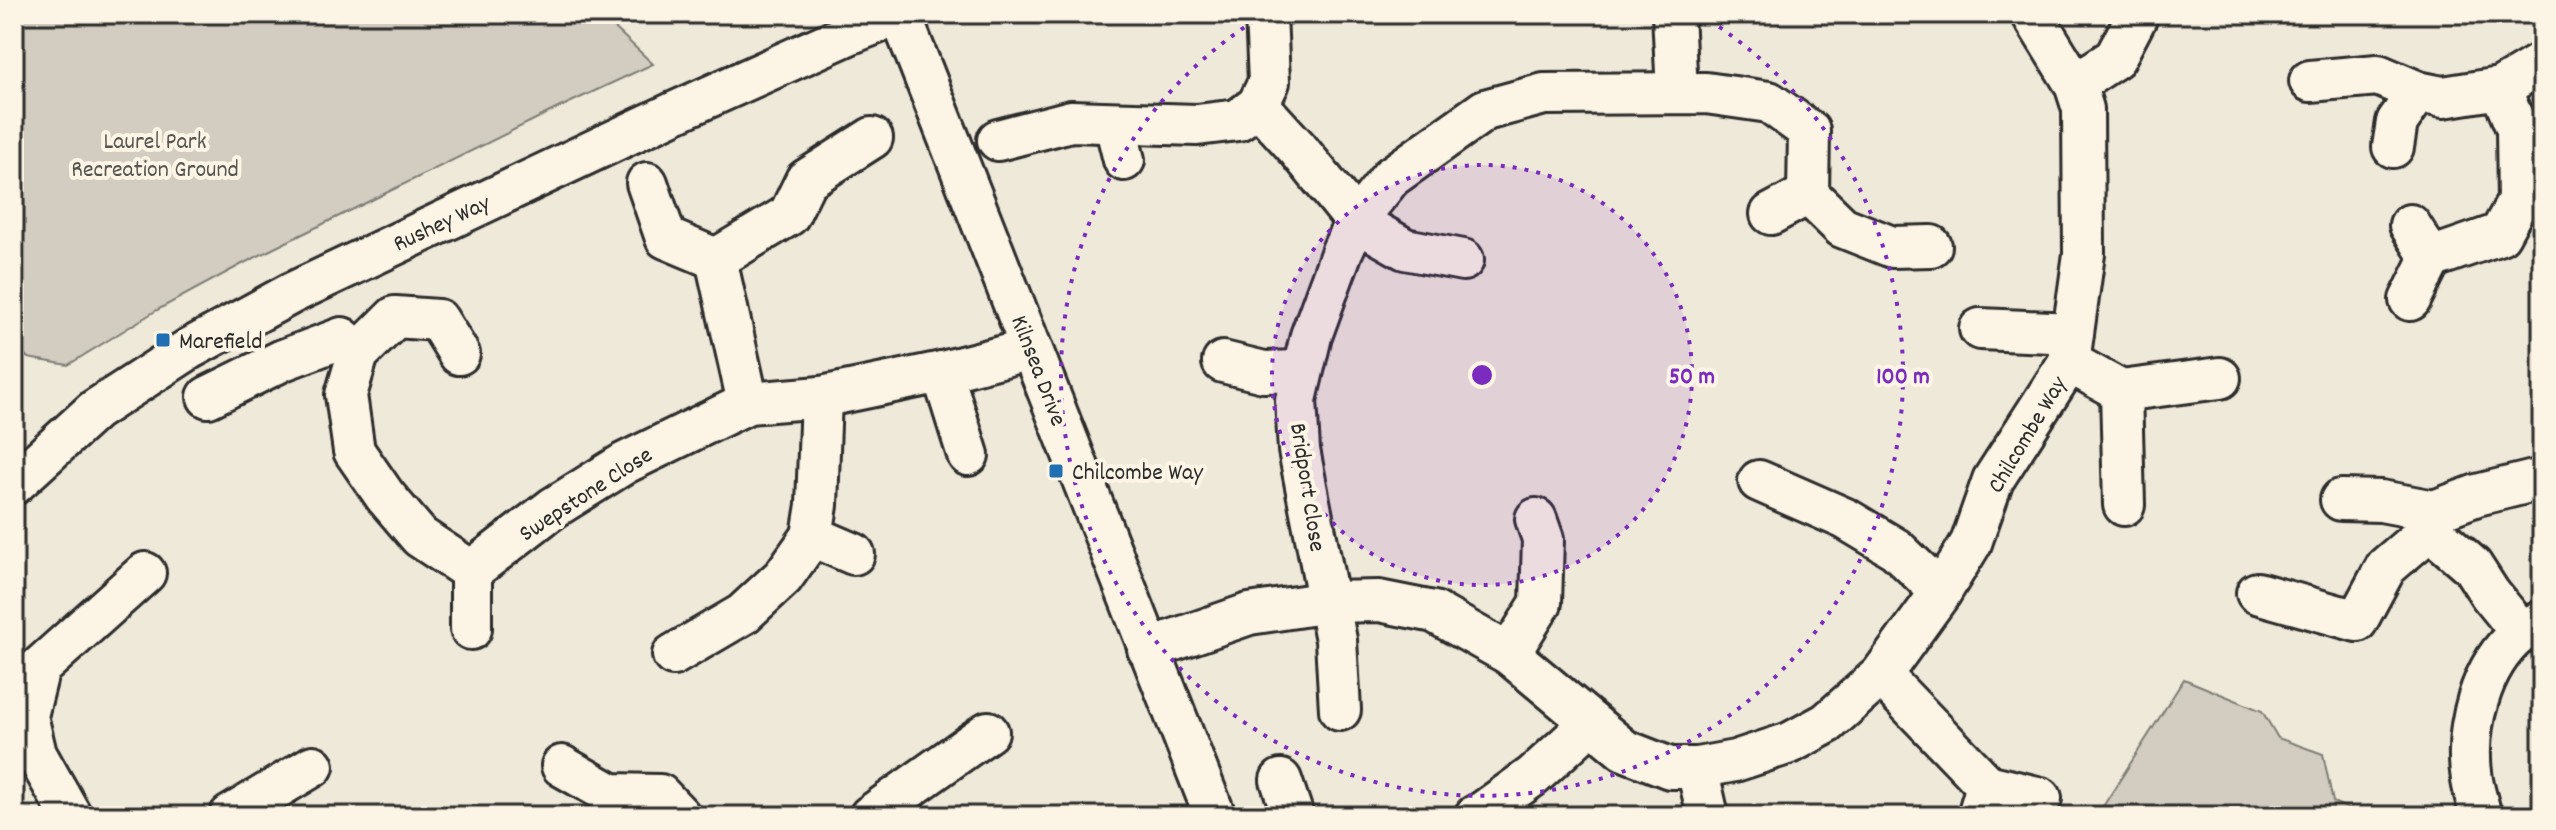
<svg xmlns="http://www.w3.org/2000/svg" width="2556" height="830" viewBox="0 0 2556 830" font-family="Dekko,sans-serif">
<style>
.green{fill:#d2cdc0;stroke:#7e7c76;stroke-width:2}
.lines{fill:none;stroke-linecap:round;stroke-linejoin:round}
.minor-casing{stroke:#2b2b2b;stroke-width:46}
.minor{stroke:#fcf5e5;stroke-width:40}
.ring{fill:none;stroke:#7b2cbf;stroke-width:4;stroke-dasharray:4 8}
.poi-dot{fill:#1f6fb2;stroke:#fcf5e5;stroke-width:3}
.labels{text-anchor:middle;stroke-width:8;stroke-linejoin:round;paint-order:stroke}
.park-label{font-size:24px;fill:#555450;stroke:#fcf5e5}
.street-label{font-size:24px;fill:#2b2b2b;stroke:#fcf5e5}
.poi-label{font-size:24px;fill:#2b2b2b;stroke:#fcf5e5;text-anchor:start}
.centre{fill:#7b2cbf;stroke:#fcf5e5;stroke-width:4}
.ring-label{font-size:24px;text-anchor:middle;font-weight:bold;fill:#7b2cbf;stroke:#fcf5e5;stroke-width:8;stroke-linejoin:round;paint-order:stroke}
</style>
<rect width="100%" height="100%" fill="#efe9da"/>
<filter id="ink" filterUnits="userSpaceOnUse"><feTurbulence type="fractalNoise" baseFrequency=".0125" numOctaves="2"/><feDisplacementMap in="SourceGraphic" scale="16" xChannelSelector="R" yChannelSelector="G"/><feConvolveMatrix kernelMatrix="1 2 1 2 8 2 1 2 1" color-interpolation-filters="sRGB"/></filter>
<g filter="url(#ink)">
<!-- green -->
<g class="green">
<polygon points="14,14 600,14 653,64 556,109 246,262 157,310 68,365 28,358 14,343"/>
<polygon points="2184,679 2262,711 2278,738 2323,754 2333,802 2365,816 2097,816"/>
</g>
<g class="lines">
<!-- minor casing -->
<g class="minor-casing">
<g id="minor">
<polyline points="900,14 1215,816"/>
<polyline points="1673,14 1677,92"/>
<polyline points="2310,81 2378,75 2418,92 2443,97 2500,88"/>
<polyline points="2075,84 2115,58 2138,14"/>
<polyline points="1258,105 1298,149 1356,221 1405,249 1463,260"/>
<polyline points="1115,124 1124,160"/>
<polyline points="998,140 1071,121 1197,125 1238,120 1258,105 1269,82 1266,14"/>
<polyline points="2393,147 2397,122 2418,92"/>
<polyline points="647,183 666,238 716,259"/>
<polyline points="1771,214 1808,194"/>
<polyline points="2410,225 2431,258 2500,234 2518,201 2517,129 2500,88 2542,63"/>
<polyline points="2410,300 2431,258"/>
<polyline points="1980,329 2073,333"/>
<polyline points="459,354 438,320 395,317 358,354 346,395 354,451 385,496 420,537 471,571 553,508 625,463 748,403 821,397 942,372 1031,349"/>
<polyline points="1223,362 1264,372 1302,371"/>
<polyline points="2069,362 2121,391 2124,505"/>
<polyline points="942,372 968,455"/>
<polyline points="2121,391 2220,378"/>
<polyline points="208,397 283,360 342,338 358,354"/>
<polyline points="748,403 716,259 789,215 806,180 872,138"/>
<polyline points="1759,481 1846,519 1896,549 1941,592"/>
<polyline points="14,484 95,410 189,349 292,293 673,113 851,33 900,14"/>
<polyline points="2341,500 2381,501 2434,511 2477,495 2542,479"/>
<polyline points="2434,511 2428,531 2442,540 2472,566 2490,594 2521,632"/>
<polyline points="812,536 854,554"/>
<polyline points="2257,593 2357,621 2386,567 2428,531"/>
<polyline points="471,629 471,571"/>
<polyline points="1148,649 1249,614 1329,602 1379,601 1434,612 1509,654 1624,750 1670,768 1697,768 1735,761 1790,743 1827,723 1881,675 1941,592 1971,543 1993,480 2069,362 2084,254 2083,109 2075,84 2032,14"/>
<polyline points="1509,654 1541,603 1543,539 1536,519"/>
<polyline points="673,655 743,614 783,577 812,536 817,505 821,397"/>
<polyline points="1881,675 1987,785 1978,816"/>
<polyline points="1340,710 1336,640 1299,450 1296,400 1311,336 1342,251 1356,221 1391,177 1485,110 1544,94 1706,93 1769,102 1809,131 1808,194 1842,227 1892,247 1931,246"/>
<polyline points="562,766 611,794 660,795 680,816"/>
<polyline points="1697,768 1708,816"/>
<polyline points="1281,780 1293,816"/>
<polyline points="1987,785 2041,798"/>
<polyline points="71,816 36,754 27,716 39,668 145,573"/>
<polyline points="230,816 313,766"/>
<polyline points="870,816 988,732"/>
<polyline points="1475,816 1483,812 1533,776 1591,723"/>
<path d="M2481,816c-3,-12 -7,-24 -9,-36 -8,-50 8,-115 48,-147 6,-5 15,-8 22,-12"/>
</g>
</g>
<!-- minor -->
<use href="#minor" class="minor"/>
</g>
</g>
<!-- distance rings -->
<circle cx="1482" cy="375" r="210" fill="#7b2cbf" fill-opacity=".12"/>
<g class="ring">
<circle cx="1482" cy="375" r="210"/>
<path d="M1699 14A421 421 0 1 1 1265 14"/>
</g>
<!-- markers -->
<g class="poi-dot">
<rect x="155" y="332" width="16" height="16" rx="4"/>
<rect x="1048" y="463" width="16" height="16" rx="4"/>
</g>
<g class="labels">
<!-- park labels -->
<g class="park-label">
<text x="155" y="148">Laurel Park<tspan x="155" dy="28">Recreation Ground</tspan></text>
</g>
<!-- street labels -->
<g class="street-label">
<text transform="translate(441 222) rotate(-25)" y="8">Rushey Way</text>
<text transform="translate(1040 370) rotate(69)" y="8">Kilnsea Drive</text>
<text transform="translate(2026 434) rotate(-59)" y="8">Chilcombe Way</text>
<text transform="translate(1309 487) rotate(81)" y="8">Bridport Close</text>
<text transform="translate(585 493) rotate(-33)" y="8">Swepstone Close</text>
</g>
<!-- poi labels -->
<g class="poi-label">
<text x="179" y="348">Marefield</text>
<text x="1072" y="479">Chilcombe Way</text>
</g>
</g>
<circle cx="1482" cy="375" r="12" class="centre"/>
<g class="ring-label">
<text x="1692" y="383">50 m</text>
<text x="1903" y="383">100 m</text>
</g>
<!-- margin -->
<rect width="2556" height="830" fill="none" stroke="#fcf5e5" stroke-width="48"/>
<rect x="24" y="24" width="2508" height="782" fill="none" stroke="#2b2b2b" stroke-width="3" filter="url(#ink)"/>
</svg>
